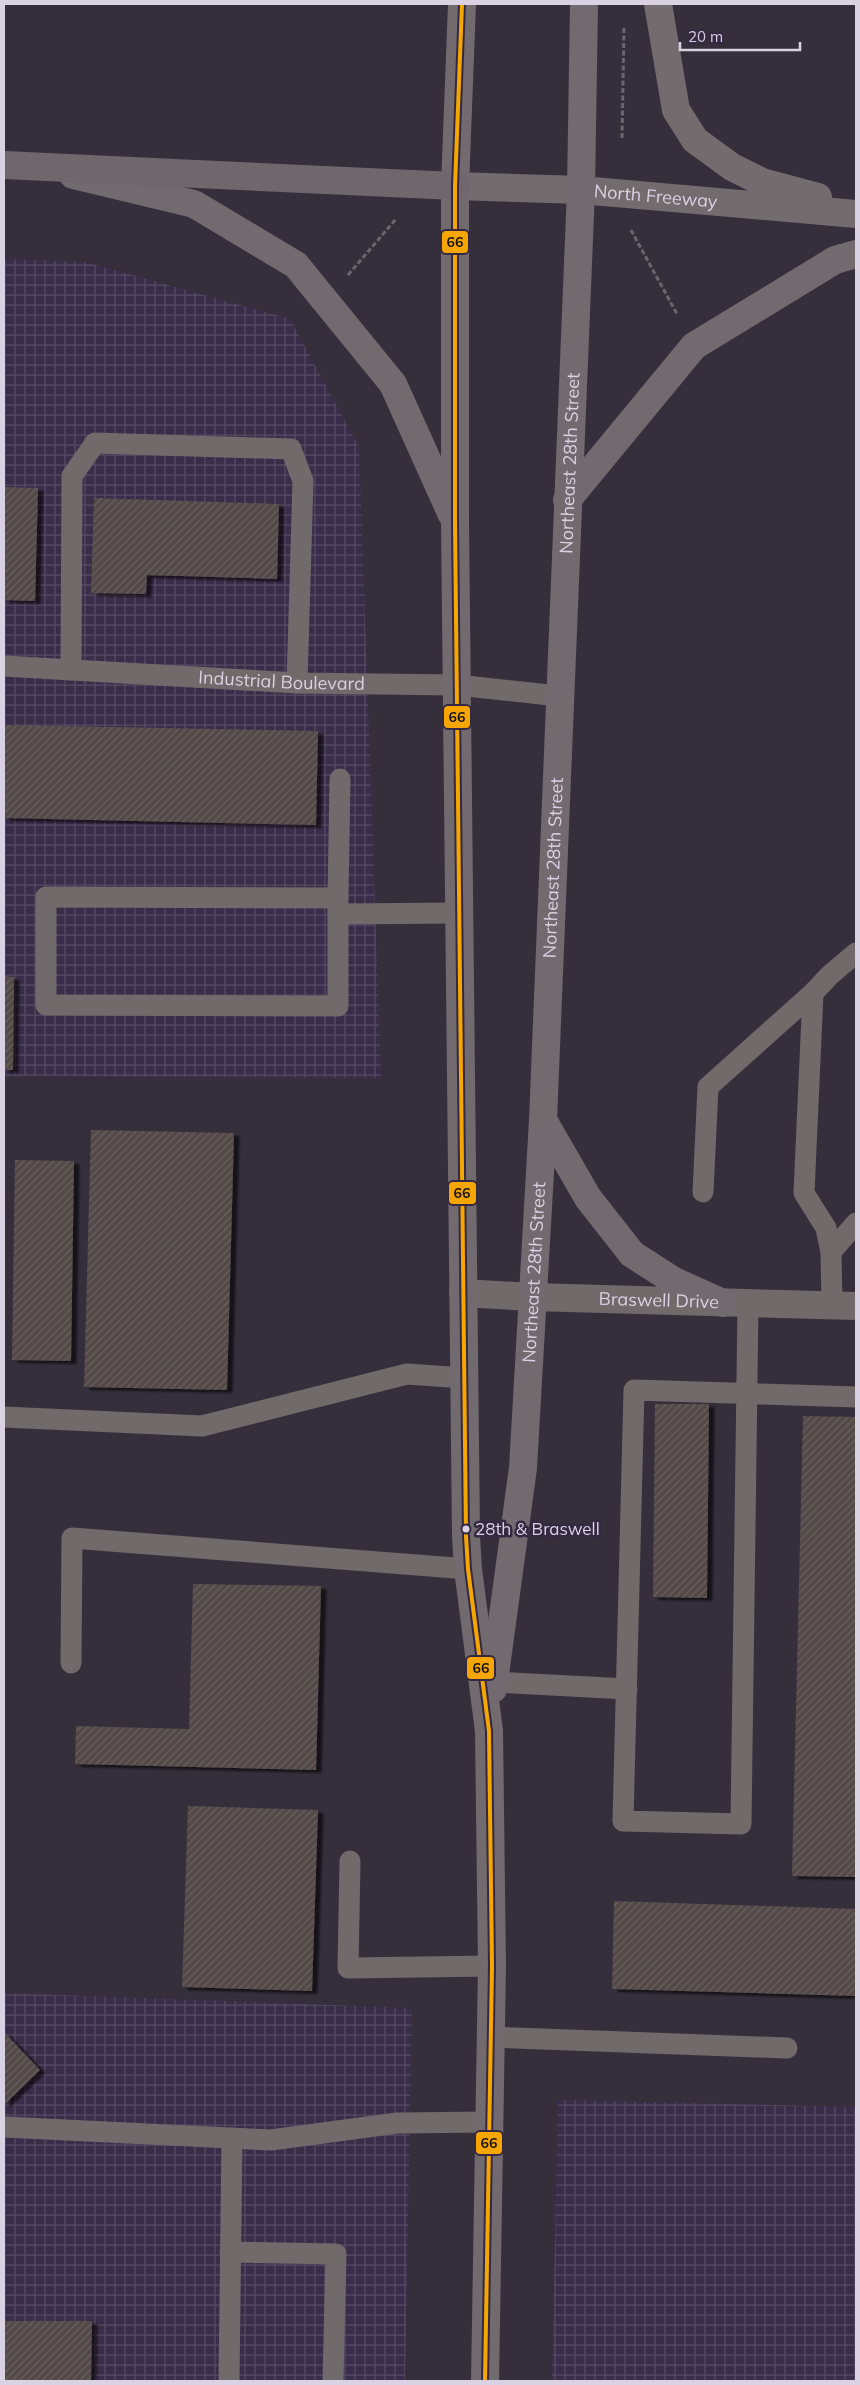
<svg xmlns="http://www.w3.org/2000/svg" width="860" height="2385" viewBox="0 0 860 2385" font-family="Mulish,sans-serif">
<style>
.industrial{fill:url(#industrial-grid)}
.building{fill:url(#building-hatch);filter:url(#shadow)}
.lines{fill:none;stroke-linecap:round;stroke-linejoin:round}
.path{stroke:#6b666b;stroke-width:3;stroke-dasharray:5 2.5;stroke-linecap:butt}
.lane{stroke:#706a6b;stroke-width:21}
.street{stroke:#706a6b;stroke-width:28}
.secondary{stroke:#736c6f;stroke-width:28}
.primary{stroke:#716a6f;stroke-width:28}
.highway{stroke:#6f676c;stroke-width:28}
.bus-1-casing{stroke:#342942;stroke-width:8}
.bus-1{stroke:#f7a600;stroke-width:4}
.bus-dot{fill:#d9d2e2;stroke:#342942;stroke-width:2}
.labels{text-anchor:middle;stroke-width:5;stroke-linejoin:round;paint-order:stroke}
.bus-label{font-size:17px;fill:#d9d2e2;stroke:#342942;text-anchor:start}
.street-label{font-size:18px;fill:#d9d2e2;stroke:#342942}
.line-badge{stroke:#342942;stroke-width:2}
.pale-badge-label{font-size:14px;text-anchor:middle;font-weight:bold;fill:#111}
</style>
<defs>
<pattern id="industrial-grid" width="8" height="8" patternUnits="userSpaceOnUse" patternTransform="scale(1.25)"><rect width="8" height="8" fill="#3a2d4a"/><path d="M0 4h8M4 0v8" fill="none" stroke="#564b64"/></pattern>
<pattern id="building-hatch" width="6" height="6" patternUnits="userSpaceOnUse" patternTransform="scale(1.25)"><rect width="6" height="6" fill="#524847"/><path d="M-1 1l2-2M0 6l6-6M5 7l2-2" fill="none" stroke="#6a6261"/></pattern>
<filter id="shadow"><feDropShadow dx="5.5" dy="3" stdDeviation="1" flood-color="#0009"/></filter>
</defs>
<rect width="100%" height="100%" fill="#352f3c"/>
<!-- industrial -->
<g class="industrial">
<polygon points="4,259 85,262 290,319 359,447 381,1078 4,1076"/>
<polygon points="4,1993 412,2008 405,2381 4,2381"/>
<polygon points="558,2100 856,2107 856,2381 552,2381"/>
</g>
<!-- building -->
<g class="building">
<polygon points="4,487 38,488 35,601 4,600"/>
<polygon points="94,498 279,504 277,579 147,575 146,594 91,593"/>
<polygon points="4,725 318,731 316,825 4,818"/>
<polygon points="4,976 14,977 13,1070 4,1070"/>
<polygon points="91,1130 234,1133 227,1390 84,1387"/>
<polygon points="15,1160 74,1161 71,1361 12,1360"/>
<polygon points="655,1404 709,1404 707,1598 653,1597"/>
<polygon points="803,1416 856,1417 856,1877 792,1876"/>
<polygon points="193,1584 321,1586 316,1770 75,1764 76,1726 189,1729"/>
<polygon points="188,1806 318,1810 312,1991 182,1987"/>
<polygon points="614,1901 856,1909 856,1996 612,1989"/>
<polygon points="4,2032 40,2070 4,2105"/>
<polygon points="4,2321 92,2321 91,2381 4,2381"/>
</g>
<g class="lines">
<!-- path -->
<g class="path">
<polyline points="622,138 624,27"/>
<polyline points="631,230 677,314"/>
<polyline points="348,275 396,219"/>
</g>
<!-- lane -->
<g class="lane">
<path id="s1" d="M4,666l293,17 160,2 102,11"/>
<polyline points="71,670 72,476 95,443 291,449 303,481 297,683"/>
<polygon points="46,897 338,898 338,1006 46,1005"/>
<polyline points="338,898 340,779"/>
<polyline points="338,914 459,913"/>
<polyline points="703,1192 708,1087 813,993"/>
<polyline points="831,1252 856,1223"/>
<polyline points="748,1304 741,1824 623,1821 634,1390 856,1397"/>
<polyline points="832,1306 831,1252 826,1228 804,1193 813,993 830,975 856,953"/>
<polyline points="4,1417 202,1426 407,1374 464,1378"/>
<polyline points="71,1663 72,1538 468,1569"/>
<polyline points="494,1682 627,1689"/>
<polyline points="350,1861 348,1968 492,1966"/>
<polyline points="490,2037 787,2048"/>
<polyline points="4,2127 271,2140 397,2123 489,2122"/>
<polyline points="230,2252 336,2254 333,2381"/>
<polyline points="229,2381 232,2138"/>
</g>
<!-- street -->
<path class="street" id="s2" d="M463,1293l69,4 324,9"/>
<!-- secondary -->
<g class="secondary">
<polyline points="658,4 676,110 695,140 732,167 762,182 818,197"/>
<path id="s3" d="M455,186l126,4 275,24"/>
</g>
<!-- primary -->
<g class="primary">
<polyline points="462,4 455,186 455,523 466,1536 468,1569 489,1731 492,1966 485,2381"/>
<polyline points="73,175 194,204 296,265 393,384 452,515"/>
<polyline points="567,500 694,346 835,260 856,254"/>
<polyline points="543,1120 588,1198 632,1254 674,1281 723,1303"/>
<path id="s4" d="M493,1689l30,-221 20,-348 38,-930 3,-186"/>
</g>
<!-- highway -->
<polyline class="highway" points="4,165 455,186"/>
<!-- bus-1 casing -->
<g class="bus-1-casing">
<polyline id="bus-1" points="462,4 455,186 455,523 466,1536 468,1569 489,1731 492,1966 485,2381"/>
</g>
<!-- bus-1 -->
<use href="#bus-1" class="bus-1"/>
</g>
<!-- markers -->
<circle class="bus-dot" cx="466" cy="1529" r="4.5"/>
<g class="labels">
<!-- bus labels -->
<g class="bus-label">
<text x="475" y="1535">28th &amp; Braswell</text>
</g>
<!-- street labels -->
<g class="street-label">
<text dy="6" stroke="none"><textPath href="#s3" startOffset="201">North Freeway</textPath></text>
<text dy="6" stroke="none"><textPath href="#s4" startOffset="1229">Northeast 28th Street</textPath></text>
<text dy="6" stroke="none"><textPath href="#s1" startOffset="278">Industrial Boulevard</textPath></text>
<text dy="6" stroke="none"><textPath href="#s4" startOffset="824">Northeast 28th Street</textPath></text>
<text dy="6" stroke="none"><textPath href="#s4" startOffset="419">Northeast 28th Street</textPath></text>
<text dy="6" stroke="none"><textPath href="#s2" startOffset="196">Braswell Drive</textPath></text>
</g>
</g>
<g class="line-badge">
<rect x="441" y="230" width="28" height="24" rx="5" fill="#f7a600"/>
<rect x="443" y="705" width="28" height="24" rx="5" fill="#f7a600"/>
<rect x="448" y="1181" width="29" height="24" rx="5" fill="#f7a600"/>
<rect x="466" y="1656" width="29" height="24" rx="5" fill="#f7a600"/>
<rect x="475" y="2131" width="28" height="24" rx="5" fill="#f7a600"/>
</g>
<g class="pale-badge-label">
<text x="455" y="247">66</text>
<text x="457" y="722">66</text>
<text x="462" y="1198">66</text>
<text x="481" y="1673">66</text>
<text x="489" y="2148">66</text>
</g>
<!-- border -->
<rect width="860" height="2385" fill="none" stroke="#d9d2e2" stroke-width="10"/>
<!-- scale -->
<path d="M680 42v8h120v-8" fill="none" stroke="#d9d2e2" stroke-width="2.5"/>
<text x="688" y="42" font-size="15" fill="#d9d2e2" stroke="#342942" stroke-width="4" paint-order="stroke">20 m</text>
</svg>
